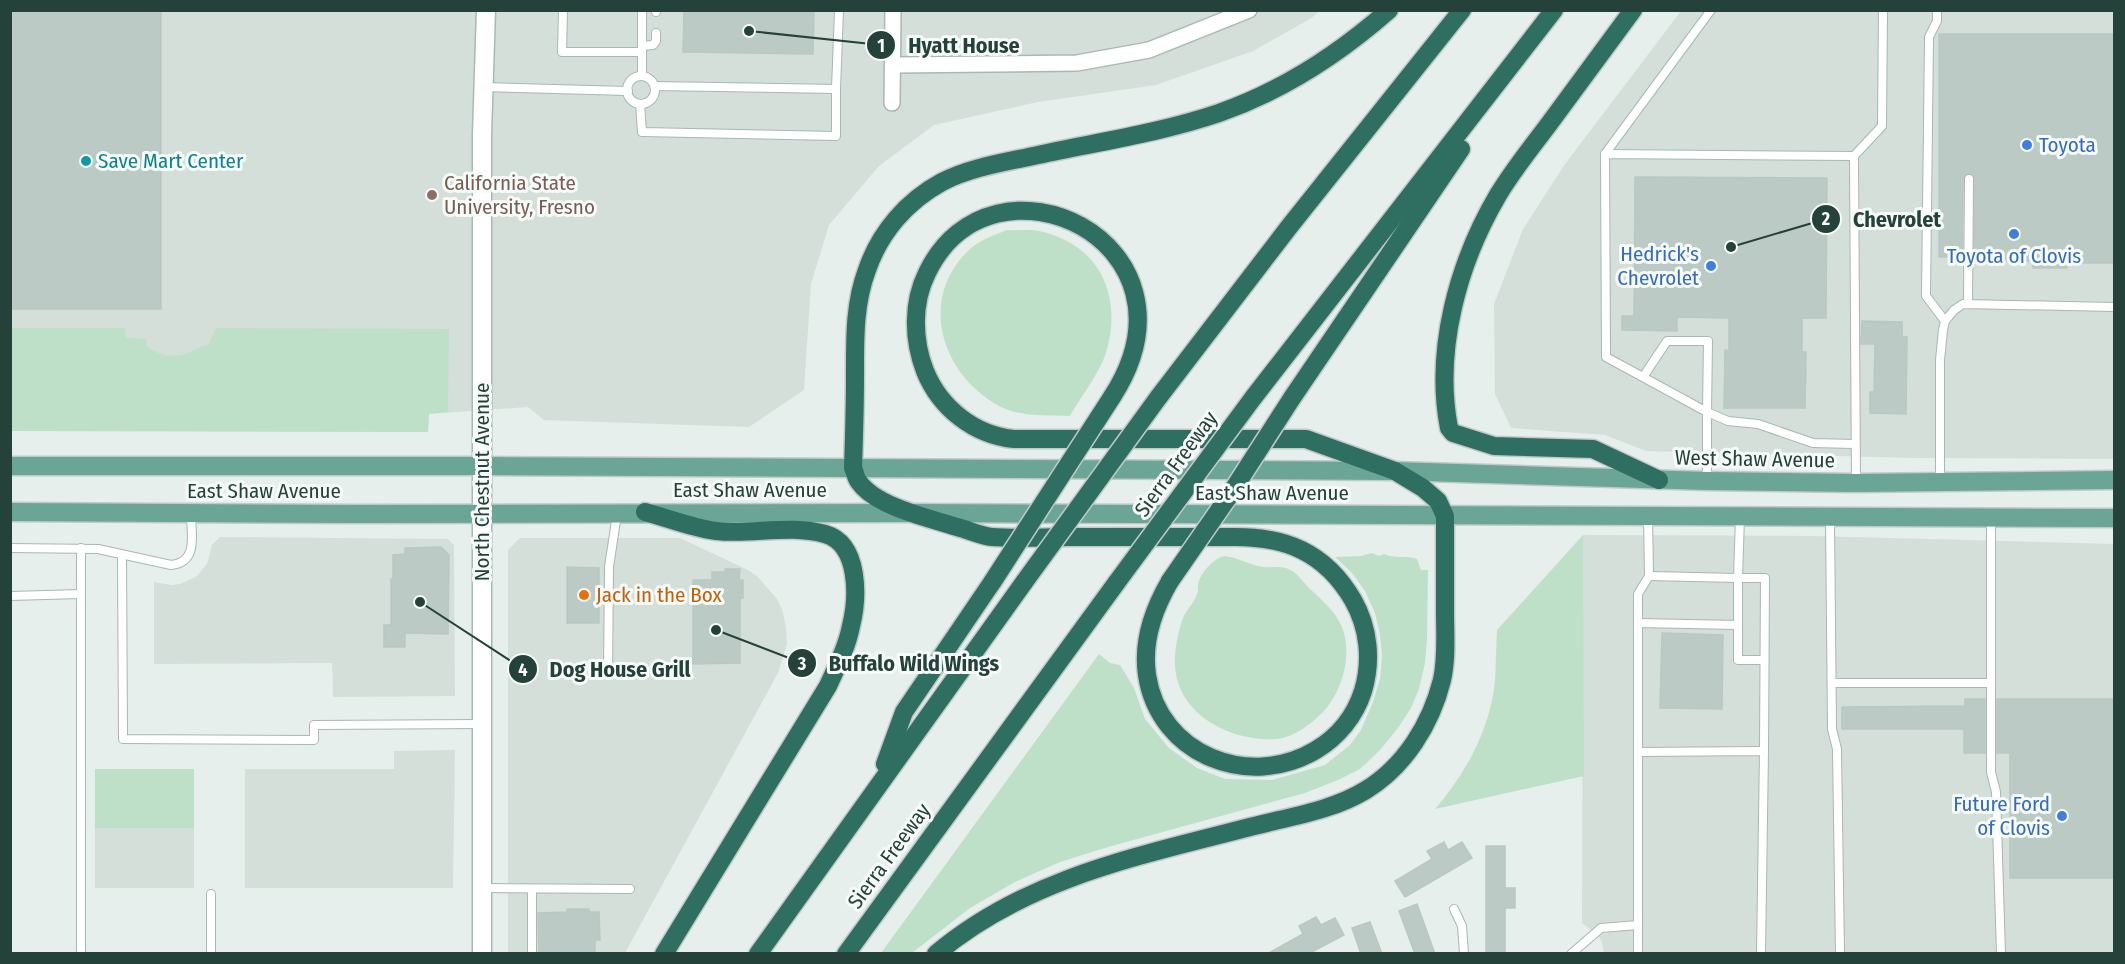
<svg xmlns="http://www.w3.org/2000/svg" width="2125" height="964" viewBox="0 0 2125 964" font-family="'Fira Sans Condensed',sans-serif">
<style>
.built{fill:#d4dfda}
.green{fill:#bfe0c8}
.building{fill:#bbcac4;stroke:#b8c9c2;stroke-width:1.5}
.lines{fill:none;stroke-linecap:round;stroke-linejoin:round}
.lane-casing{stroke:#a8b8b2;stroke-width:10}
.street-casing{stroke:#a8b8b2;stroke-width:18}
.secondary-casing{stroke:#a4bbb3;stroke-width:21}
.primary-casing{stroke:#c2cac8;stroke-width:21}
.highway-casing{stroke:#c2cac8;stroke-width:21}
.lane{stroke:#fff;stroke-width:8}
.street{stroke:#fff;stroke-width:15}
.secondary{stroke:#fff;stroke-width:18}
.primary{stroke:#6aa596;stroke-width:18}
.highway{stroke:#2f6f62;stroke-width:18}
.highway-bridge-casing{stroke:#c2cac8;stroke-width:21;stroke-linecap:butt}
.highway-bridge{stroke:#2f6f62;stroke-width:18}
.shop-dot{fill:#3f7fe0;stroke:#f7fbf9;stroke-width:2}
.culture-dot{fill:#0f9aa8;stroke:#f7fbf9;stroke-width:2}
.education-dot{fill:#8d6e63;stroke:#f7fbf9;stroke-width:2}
.food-dot{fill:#e8710a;stroke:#f7fbf9;stroke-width:2}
.labels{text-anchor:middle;stroke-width:6;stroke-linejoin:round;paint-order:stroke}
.shop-label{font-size:21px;fill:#366cbe;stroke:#f7fbf9;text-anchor:end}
.culture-label{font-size:21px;fill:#0d838f;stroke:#f7fbf9;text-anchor:start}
.education-label{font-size:21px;fill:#785e54;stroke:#f7fbf9;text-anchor:start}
.street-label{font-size:21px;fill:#24423a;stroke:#f7fbf9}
.food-label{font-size:21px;fill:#c56008;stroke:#f7fbf9;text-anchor:start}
.leader{fill:none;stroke:#24423a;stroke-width:2}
.callout-dot{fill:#24423a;stroke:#f7fbf9;stroke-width:2}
.mark-label{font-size:18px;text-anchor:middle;font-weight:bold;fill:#fff}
.callout-label{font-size:22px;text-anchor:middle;font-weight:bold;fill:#24423a;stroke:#f7fbf9;stroke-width:6;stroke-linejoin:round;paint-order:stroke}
</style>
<rect width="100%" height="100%" fill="#e6efeb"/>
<!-- built -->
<g class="built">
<polygon points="10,11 1320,11 1310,19 1253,51 1156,85 1038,102 934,125 879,166 829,225 811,284 804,390 749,427 544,420 528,407 429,414 428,432 11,431"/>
<polygon points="1681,11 2114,11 2114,459 1913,458 1646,451 1605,435 1511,428 1495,394 1494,304 1523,229 1565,164"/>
<polygon points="1583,535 1813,536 2114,544 2114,953 1604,953 1602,942 1598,935 1582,923"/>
<polygon points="220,537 448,539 454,545 455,696 333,697 332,663 154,664 154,582 172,585 180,584 196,577 207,564 212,545"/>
<polygon points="520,538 680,538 748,570 758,577 777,599 783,612 786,628 787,644 778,673 625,953 508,953 508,550"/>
<polygon points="455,750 453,888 245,888 245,769 394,769 394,751"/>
<rect x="95" y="828" width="99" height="60"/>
</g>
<!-- green -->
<g class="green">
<path d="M1007,230c10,1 22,-1 32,1 62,13 85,67 66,125 -7,19 -25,42 -35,60 -22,-1 -49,1 -69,-9 -59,-31 -85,-108 -31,-158 10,-9 24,-14 37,-19z"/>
<path d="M11,328h114l1,10 20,1 1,7c12,10 28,13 43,6 7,-3 10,-6 18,-7l8,-17 233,1 -1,83 -19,2 -1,18 -417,-1z"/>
<path d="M1583,535l1,241 -149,33c31,-36 55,-79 60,-128 1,-17 1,-34 2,-51z"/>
<path d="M1372,553l7,3 5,-2c11,5 22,1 33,5l4,11h7l-1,70 -2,23 -6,26 -8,19 -13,20 -18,22 -20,19 -22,11 -33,13 -197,54 -48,15 -45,20 -45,26 -58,45h-31l218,-299 11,9 10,2 14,23 11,31 24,29 28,20 28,11 47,1 53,-15 25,-20 11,-15 12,-28 7,-23 2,-23 -2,-22 -5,-21 -10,-22 -13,-18 -17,-16 26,-1z"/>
<path d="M1224,556c14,1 25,9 39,11 7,1 16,-1 23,1 10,3 17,14 24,21 12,11 25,22 32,38 11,28 0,65 -19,85 -12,12 -30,26 -47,27 -44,3 -97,-23 -101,-72 -1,-16 3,-35 8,-49 4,-9 11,-15 14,-24 3,-6 0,-2 1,-9 2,-12 15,-26 26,-29z"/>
<rect x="95" y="769" width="99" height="59"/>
</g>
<!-- building -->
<g class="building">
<polygon points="684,10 814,10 813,54 683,52"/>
<rect x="10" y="13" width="151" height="296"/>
<polygon points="1939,34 2115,34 2115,263 2067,263 2067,268 2033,268 2033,261 1980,261 1980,257 1974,257 1975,179 1970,173 1966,174 1963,179 1962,257 1939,257"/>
<polygon points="1635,177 1827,178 1826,318 1802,318 1802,352 1806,352 1805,408 1724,408 1725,350 1729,351 1729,318 1677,317 1677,331 1622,330 1622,316 1634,316"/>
<polygon points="1862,321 1902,322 1902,337 1907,337 1906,414 1870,413 1870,392 1874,392 1875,344 1861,344"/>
<polygon points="441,547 449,555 448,634 405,633 405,647 384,647 384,625 391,625 391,579 393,579 393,555 405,554 405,548"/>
<polygon points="567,567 599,568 599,623 567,623"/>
<polygon points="725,569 740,569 739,580 743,580 743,598 740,598 740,663 693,664 693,580 712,580 712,572 726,572"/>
<polygon points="1662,633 1723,635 1722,709 1660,708"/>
<polygon points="1965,699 1985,699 1985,753 1964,753 1964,729 1842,729 1842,707 1965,706"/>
<polygon points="1997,699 2115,699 2115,878 2010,878 2010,753 1997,753"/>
<polygon points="1444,842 1448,850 1462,842 1472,858 1405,897 1395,881 1432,859 1427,851"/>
<polygon points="1486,846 1505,846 1505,888 1515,888 1515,908 1505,908 1505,954 1486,954"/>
<polygon points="1417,904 1435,954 1415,954 1399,911"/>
<polygon points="567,909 589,909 589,912 599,912 600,940 595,940 595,954 539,954 538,913 567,912"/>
<polygon points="1316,917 1321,925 1335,918 1344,935 1308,954 1267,954 1303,934 1299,926"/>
<polygon points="1370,922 1382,954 1361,954 1352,928"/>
</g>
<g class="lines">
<!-- lane casing -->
<g class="lane-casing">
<g id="lane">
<polyline points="563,10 562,52 642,52"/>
<polyline points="656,10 656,12"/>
<polyline points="1937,10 1937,21 1929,37 1926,296 1945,321"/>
<polyline points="642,46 653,45 656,41 656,33"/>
<polyline points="642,76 642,10"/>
<circle cx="641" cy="90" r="14"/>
<polyline points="655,86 836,89 839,10"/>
<polyline points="484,87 628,91"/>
<polyline points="640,104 642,132 836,136 836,89"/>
<polyline points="1605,154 1711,10"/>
<polyline points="1854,156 1882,126 1883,10"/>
<polyline points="1968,304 1969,179"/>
<polyline points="1643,377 1667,341 1708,341 1707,412 1728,421 1758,424 1813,443 1855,444"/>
<polyline points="1707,480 1707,412 1606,357 1605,154 1854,156 1856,483"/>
<polyline points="1940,481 1940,360 1943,330 1945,321 1954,310 1963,304 2114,307"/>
<polyline points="1740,517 1738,578 1765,578 1764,751"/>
<polyline points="1830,518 1832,729 1837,749 1840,954"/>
<polyline points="1991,518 1991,772 1996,792 2001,954"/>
<path d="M10,548l88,1 73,16c28,-3 20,-31 20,-51"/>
<polyline points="122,555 123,739 314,740 314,725 481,724"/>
<polyline points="1649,576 1738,578 1738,660 1764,660"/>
<polyline points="10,596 81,594"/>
<polyline points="1638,623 1738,625"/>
<polyline points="608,674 609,567 617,514"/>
<polyline points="1832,683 1990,683"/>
<polyline points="1639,752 1764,751 1761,954"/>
<polyline points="482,888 630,889"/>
<polyline points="1454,909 1462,926 1464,954"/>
<polyline points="81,954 81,548"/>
<polyline points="211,954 211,894"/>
<polyline points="532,954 532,889"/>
<polyline points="1571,954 1601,928 1638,925"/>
<polyline points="1638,954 1638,594 1649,576 1648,517"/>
</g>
</g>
<!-- street casing -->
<g class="street-casing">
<g id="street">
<polyline points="893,65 1077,63 1149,50 1249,10"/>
<polyline points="892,103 893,10"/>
</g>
</g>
<!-- secondary casing -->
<g class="secondary-casing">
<polyline id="secondary" points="482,954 482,134 486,10"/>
</g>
<!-- primary casing -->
<g class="primary-casing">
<g id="primary">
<polyline points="10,466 481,466 1395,471 1707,481 1856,483 2114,480"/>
<polyline points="10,512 356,514 914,513 2114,518"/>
</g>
</g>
<!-- highway casing -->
<g class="highway-casing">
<g id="highway">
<path d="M1633,10c-28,38 -56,76 -84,114 -18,24 -36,46 -51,71 -40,68 -64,155 -49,233l4,5 41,13 99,3 66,31"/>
<polyline points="1158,398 1289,227 1462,10"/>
<polyline points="1253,398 1554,10"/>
<polyline points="1292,398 1461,149"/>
<path d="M645,512c23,6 47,16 71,19 36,4 74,-7 109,3 35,10 33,64 26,92 -4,21 -14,40 -23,60l-164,268"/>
<path d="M1170,581c-17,29 -28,60 -23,94 12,80 102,115 169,75 22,-13 39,-34 47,-59 9,-30 6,-63 -10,-91 -28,-48 -68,-64 -122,-63 -53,0 -107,0 -161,0 -25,0 -52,2 -78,0 -11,-1 -23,-7 -35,-10 -27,-9 -81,-20 -98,-45 -3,-3 -4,-10 -6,-14 1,-30 2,-61 2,-91 0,-36 -1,-73 12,-107 13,-38 40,-69 75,-88 29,-15 64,-20 96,-27 60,-13 122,-22 181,-42 63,-22 120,-59 170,-103"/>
<polyline points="885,764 904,712 993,581"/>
<polyline points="758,954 1025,581"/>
<polyline points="846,954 1117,582"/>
<path d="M936,954c90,-76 203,-98 314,-127 38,-10 82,-16 116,-37 39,-24 65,-66 76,-110 5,-22 3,-46 3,-68 0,-32 0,-64 0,-96l-7,-15 -15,-13 -28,-17 -89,-32h-292c-40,-4 -74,-31 -89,-68 -12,-31 -13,-68 2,-98 65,-135 285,-31 185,124"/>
</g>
</g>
<!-- lane -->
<use href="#lane" class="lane"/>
<!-- street -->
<use href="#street" class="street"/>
<!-- secondary -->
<use href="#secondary" class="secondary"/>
<!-- primary -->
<use href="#primary" class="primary"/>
<!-- highway -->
<use href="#highway" class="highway"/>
<!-- highway-bridge casing -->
<g class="highway-bridge-casing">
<g id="highway-bridge">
<polyline points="993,581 1112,397"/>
<polyline points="1025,581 1158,398"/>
<polyline points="1170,581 1229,496 1292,398"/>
<polyline points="1117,582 1253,398"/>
</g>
</g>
<!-- highway-bridge -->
<use href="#highway-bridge" class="highway-bridge"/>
</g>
<!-- markers -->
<g class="shop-dot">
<circle cx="2027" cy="145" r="6"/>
<circle cx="2014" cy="234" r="6"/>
<circle cx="1711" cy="266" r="6"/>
<circle cx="2062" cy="816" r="6"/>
</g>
<circle class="culture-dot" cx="86" cy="161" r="6"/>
<circle class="education-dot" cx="432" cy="195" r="6"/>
<circle class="food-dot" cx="584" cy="595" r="6"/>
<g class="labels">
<!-- shop labels -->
<g class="shop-label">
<text x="2039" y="152" text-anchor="start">Toyota</text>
<text x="1699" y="261">Hedrick's<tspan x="1699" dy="24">Chevrolet</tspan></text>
<text x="2014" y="263" text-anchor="middle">Toyota of Clovis</text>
<text x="2050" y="811">Future Ford<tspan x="2050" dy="24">of Clovis</tspan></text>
</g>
<!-- culture labels -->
<g class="culture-label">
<text x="98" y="168">Save Mart Center</text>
</g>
<!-- education labels -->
<g class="education-label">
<text x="444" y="190">California State<tspan x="444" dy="24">University, Fresno</tspan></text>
</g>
<!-- street labels -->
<g class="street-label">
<text transform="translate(1755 459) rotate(1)" y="7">West Shaw Avenue</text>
<text transform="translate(1176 464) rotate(-54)" y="7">Sierra Freeway</text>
<text transform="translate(482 482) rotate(-90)" y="7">North Chestnut Avenue</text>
<text x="750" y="497">East Shaw Avenue</text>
<text x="264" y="498">East Shaw Avenue</text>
<text x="1272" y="500">East Shaw Avenue</text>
<text transform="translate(889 856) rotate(-54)" y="7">Sierra Freeway</text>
</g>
<!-- food labels -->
<g class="food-label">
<text x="596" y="602">Jack in the Box</text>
</g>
</g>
<!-- callouts -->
<path class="leader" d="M749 31L881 45M1731 247L1826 219M716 630L802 663M420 602L523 669"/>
<g class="callout-dot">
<circle cx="749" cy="31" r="6"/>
<circle cx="1731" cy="247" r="6"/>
<circle cx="716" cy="630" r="6"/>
<circle cx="420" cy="602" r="6"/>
<circle cx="881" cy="45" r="15"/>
<circle cx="1826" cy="219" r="15"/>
<circle cx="802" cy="663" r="15"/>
<circle cx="523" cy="669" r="15"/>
</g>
<g class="mark-label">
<text x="881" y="52">1</text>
<text x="1826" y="225">2</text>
<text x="802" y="670">3</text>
<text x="523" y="676">4</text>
</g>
<g class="callout-label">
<text x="964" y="53">Hyatt House</text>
<text x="1897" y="227">Chevrolet</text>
<text x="914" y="671">Buffalo Wild Wings</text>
<text x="620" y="677">Dog House Grill</text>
</g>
<!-- border -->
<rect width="2125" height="964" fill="none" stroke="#24423a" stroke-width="24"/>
</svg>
